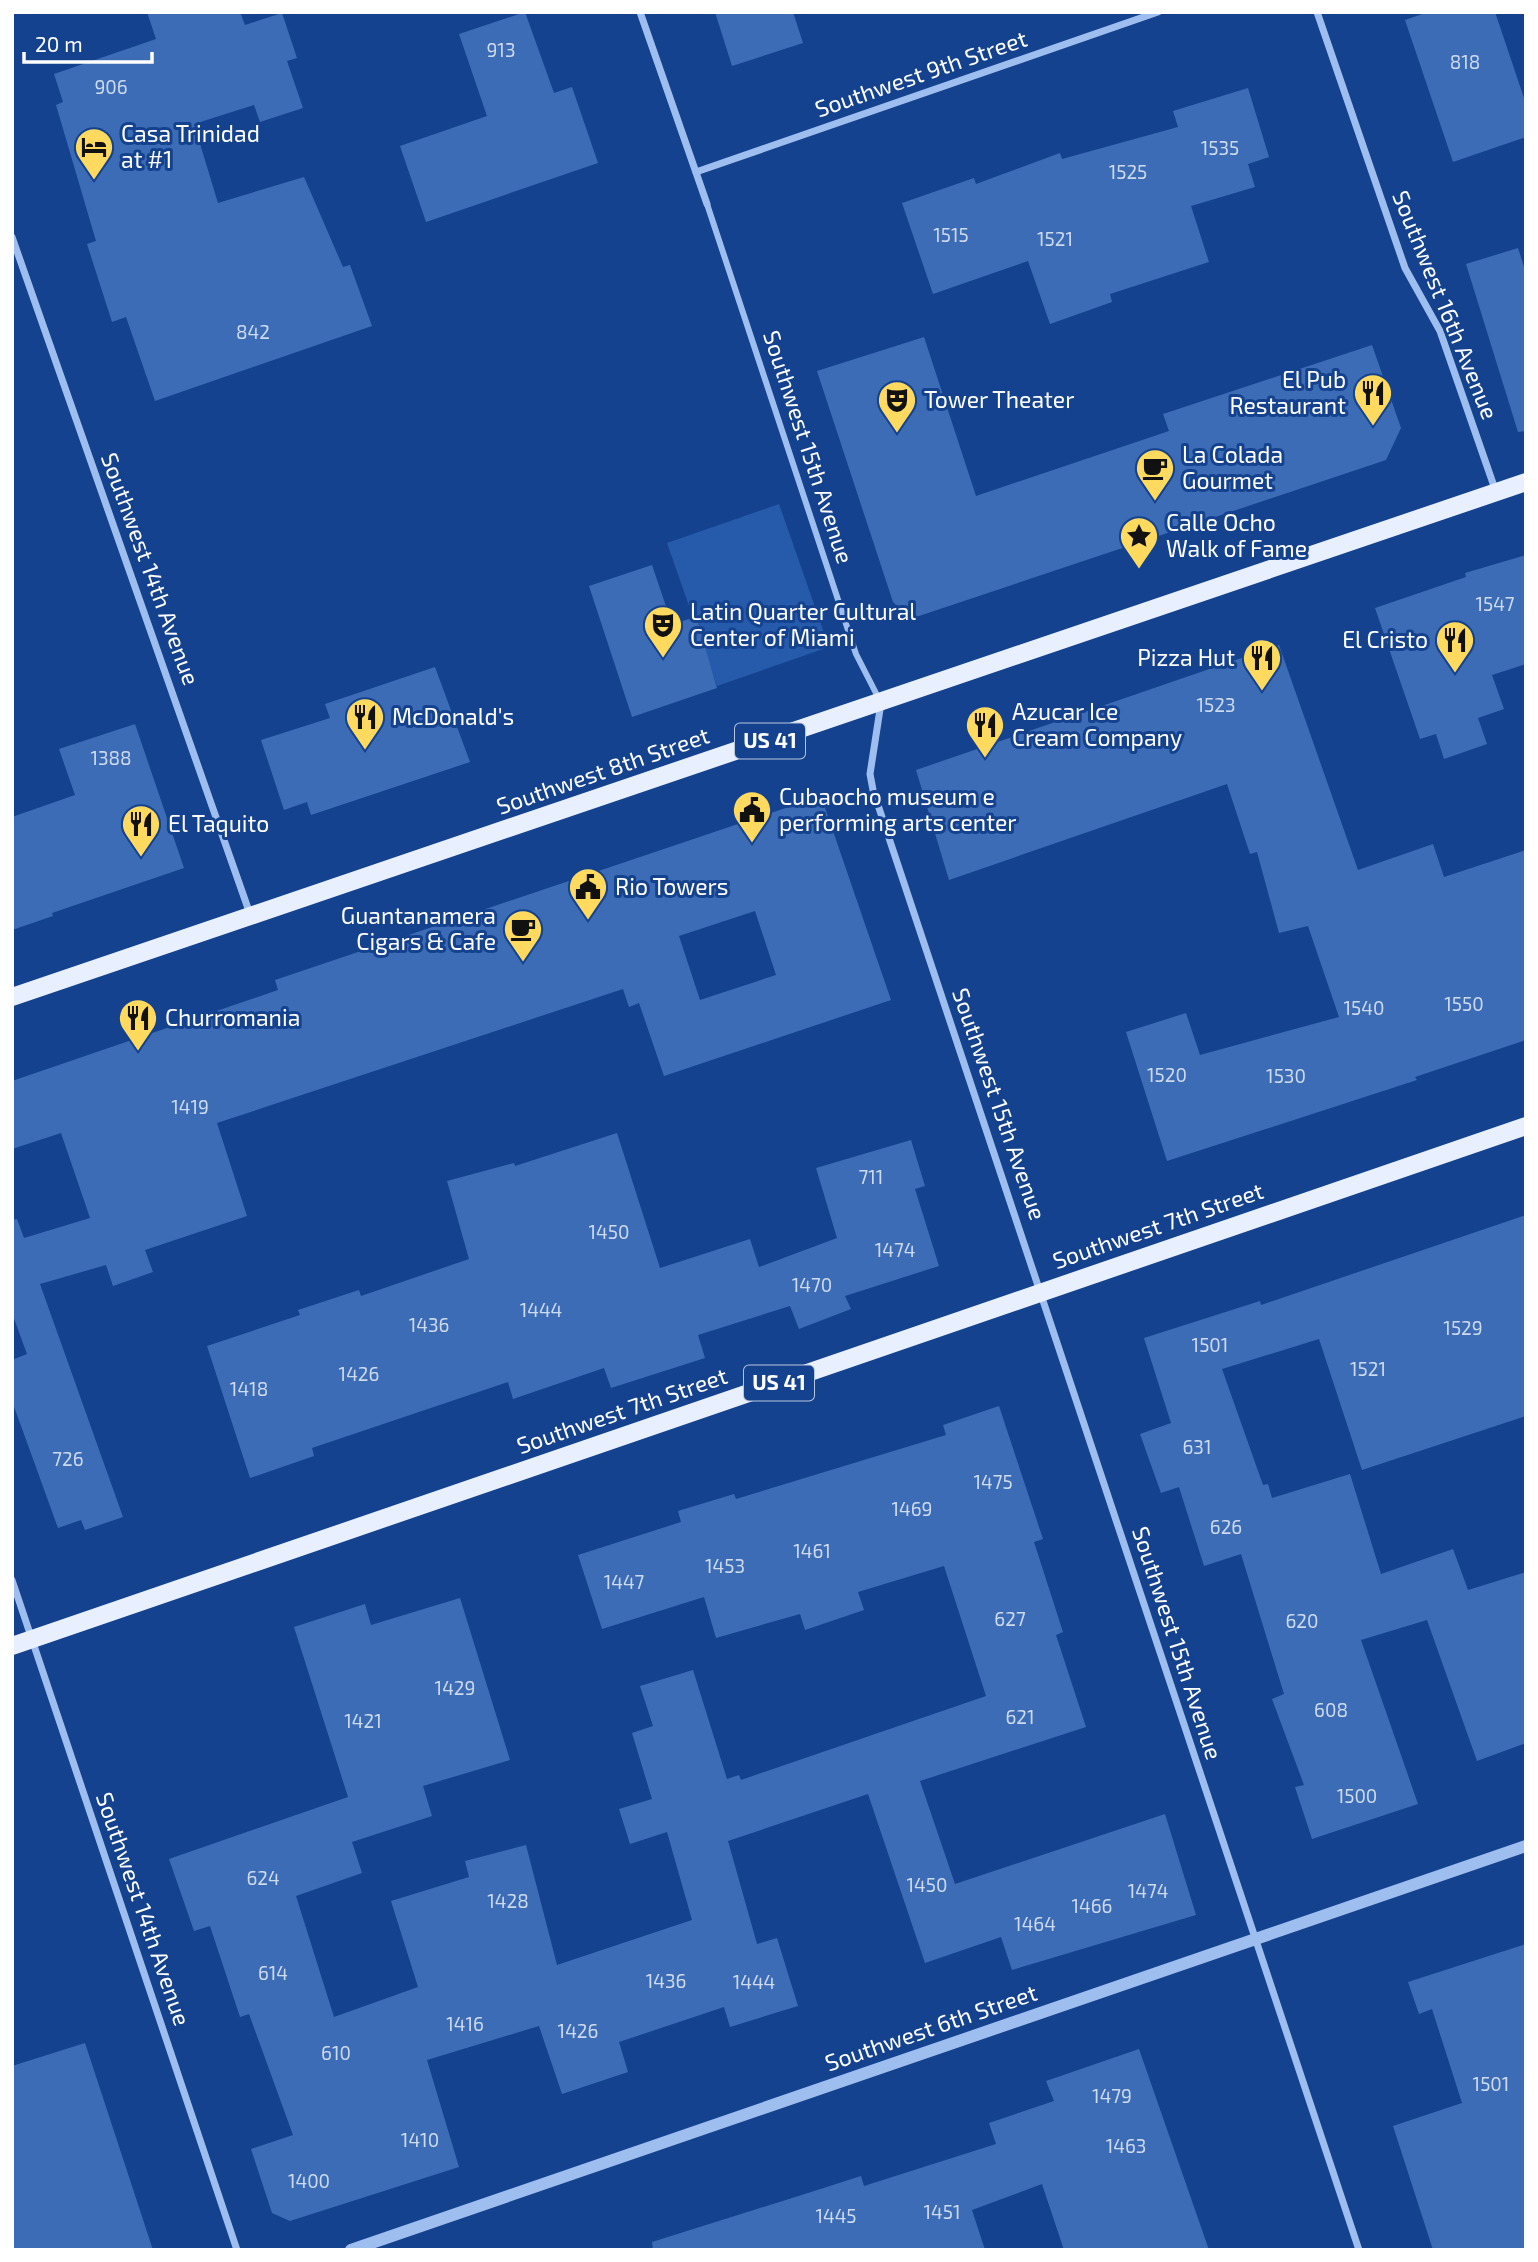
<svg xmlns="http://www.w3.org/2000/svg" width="1538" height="2262" viewBox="0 0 1538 2262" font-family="'Exo 2',sans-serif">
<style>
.green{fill:#265bac}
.building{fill:#3d6cb7;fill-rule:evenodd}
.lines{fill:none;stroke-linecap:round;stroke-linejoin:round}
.pedestrian{stroke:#9ebef0;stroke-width:6}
.minor{stroke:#9ebef0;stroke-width:7}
.tertiary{stroke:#9ebef0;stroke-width:12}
.primary{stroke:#e8efff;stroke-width:18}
.labels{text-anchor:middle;stroke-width:6;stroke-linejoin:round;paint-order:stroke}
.number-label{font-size:19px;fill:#cedaed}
.shield{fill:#14428e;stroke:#b8c6dd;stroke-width:2}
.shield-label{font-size:21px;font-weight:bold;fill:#fff}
.street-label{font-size:23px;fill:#fff;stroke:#14428e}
.poi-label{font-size:23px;fill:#fff;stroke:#14428e;text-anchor:start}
</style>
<rect width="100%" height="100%" fill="#14428e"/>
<!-- green -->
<polygon class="green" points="779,504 829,647 717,686 667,543"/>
<!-- building -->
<g class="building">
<polygon points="147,12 240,12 245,25 282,13 297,58 287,61 303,108 260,122 254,105 194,124 218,203 304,177 343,267 350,265 372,326 155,401 126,317 112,322 87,244 96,241 56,105 63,102 54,74 156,39"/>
<polygon points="525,12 554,93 572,87 598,163 426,222 400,146 487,116 459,34"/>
<polygon points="715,12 793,12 803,43 732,66"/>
<polygon points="1428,12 1495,12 1526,104 1526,137 1453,162 1405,20"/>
<polygon points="1248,88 1269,157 1248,164 1255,187 1191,206 1209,262 1110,294 1112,302 1050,324 1028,261 933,294 902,203 974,178 976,184 1060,153 1062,159 1178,127 1173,111"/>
<polygon points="1518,248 1526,273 1526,431 1518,432 1466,264"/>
<polygon points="924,337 976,496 1169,431 1163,414 1372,345 1401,428 1386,460 916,617 902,611 893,602 817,371"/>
<polygon points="1526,555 1526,664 1492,675 1504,709 1478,718 1487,744 1444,759 1436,734 1420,739 1375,608 1466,577 1465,573"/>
<polygon points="652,565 672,624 696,617 717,688 632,717 589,586"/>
<polygon points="1279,645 1358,870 1433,844 1444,877 1526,850 1526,1040 1415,1077 1417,1080 1167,1161 1126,1032 1186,1013 1200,1055 1339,1017 1308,926 1279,933 1257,852 1250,854 1227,784 949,880 916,770"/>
<polygon points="435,667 470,762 311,815 307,802 284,810 261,740 330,718 325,704"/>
<polygon points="135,724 184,868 52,913 53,916 12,930 12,817 75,795 59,749"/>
<path d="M821,796l70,204 -227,76 -25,-73 -10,4 -6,-18 -406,134 30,93 -102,34 8,22 -40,14 -7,-21 -66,19 83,233 -38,13 -4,-10 -23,8 -46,-127v-41l15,-6 -15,-41v-93l5,-1 7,19 66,-20 -29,-85 -49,16v-68l266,-91 -3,-10zM755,911l21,64 -76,25 -21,-64z"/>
<polygon points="617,1133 660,1268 750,1239 759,1267 837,1238 816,1168 911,1140 925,1186 915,1189 939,1266 845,1296 851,1309 799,1329 790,1306 698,1335 705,1358 611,1388 604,1368 513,1399 508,1382 312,1448 314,1456 250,1478 207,1346 300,1315 298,1310 359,1290 361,1296 469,1259 447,1181 514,1163 515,1166"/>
<polygon points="1526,1215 1526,1416 1362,1470 1319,1339 1222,1369 1263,1485 1268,1484 1272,1498 1350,1474 1381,1574 1453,1549 1468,1590 1526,1572 1526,1743 1477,1761 1427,1620 1361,1640 1418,1804 1312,1839 1295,1787 1304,1785 1272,1699 1284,1694 1241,1554 1204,1566 1179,1487 1161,1493 1140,1434 1171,1423 1144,1338 1260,1301 1261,1305"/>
<polygon points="999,1406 1043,1539 1034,1542 1063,1632 1056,1635 1086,1727 920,1781 955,1884 1165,1814 1196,1915 1012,1970 1001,1937 925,1963 868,1794 728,1841 757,1944 777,1938 798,2006 730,2027 724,2007 619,2042 628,2072 562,2094 539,2026 427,2060 459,2167 290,2221 272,2213 251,2149 293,2135 249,2014 240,2017 210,1926 194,1931 169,1859 348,1797 294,1627 365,1604 371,1625 460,1598 510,1760 423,1786 432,1816 352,1842 362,1873 296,1896 334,2017 418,1987 391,1901 469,1877 465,1861 526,1845 557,1965 692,1920 667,1832 630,1844 619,1809 652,1799 632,1733 653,1726 640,1686 693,1670 727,1779 739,1775 741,1780 986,1696 944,1566 858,1592 864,1610 805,1630 800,1614 716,1638 704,1597 602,1629 578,1555 681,1522 678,1511 734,1494 736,1499 946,1435 943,1425"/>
<polygon points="1526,1944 1526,2250 1433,2250 1393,2126 1462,2103 1432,2009 1419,2014 1408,1982"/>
<polygon points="85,2043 153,2250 12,2250 12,2066"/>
<polygon points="1139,2049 1209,2250 1064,2250 1042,2184 972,2210 985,2250 653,2250 652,2242 808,2193 861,2176 864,2186 996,2144 989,2123 1054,2101 1046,2081"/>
</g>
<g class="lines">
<!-- pedestrian -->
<polyline class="pedestrian" points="707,204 856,654 880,701"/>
<!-- minor -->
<g class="minor">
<polyline points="640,12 707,204"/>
<polyline points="1317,12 1405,268 1440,331 1496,492"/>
<polyline points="696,172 1158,12"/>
<polyline points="12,237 250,914"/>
<polyline points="881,703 870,774 873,790 1359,2250"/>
<polyline points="12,1580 237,2250"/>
</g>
<!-- tertiary -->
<polyline class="tertiary" points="351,2250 1526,1846"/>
<!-- primary -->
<g class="primary">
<polyline points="12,997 1526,482"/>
<polyline points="12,1646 1526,1126"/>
</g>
</g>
<!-- icons -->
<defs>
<g id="hotel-pin" transform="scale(2.0125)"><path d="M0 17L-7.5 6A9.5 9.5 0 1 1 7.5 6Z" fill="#ffda5e" stroke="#14428e"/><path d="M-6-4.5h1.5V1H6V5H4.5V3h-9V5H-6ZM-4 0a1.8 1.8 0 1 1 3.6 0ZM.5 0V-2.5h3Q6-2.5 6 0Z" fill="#111"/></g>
<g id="restaurant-pin" transform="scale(2.0125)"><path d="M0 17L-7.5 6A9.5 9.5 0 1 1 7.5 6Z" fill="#ffda5e" stroke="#14428e"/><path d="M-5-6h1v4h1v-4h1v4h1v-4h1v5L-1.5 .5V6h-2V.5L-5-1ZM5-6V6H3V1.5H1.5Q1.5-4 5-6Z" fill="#111"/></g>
<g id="theatre-pin" transform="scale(2.0125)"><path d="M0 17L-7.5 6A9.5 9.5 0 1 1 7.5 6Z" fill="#ffda5e" stroke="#14428e"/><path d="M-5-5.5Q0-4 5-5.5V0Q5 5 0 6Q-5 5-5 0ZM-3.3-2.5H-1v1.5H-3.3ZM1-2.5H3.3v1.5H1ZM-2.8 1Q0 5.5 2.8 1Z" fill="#111"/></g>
<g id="cafe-pin" transform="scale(2.0125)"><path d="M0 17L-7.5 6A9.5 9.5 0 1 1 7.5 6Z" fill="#ffda5e" stroke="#14428e"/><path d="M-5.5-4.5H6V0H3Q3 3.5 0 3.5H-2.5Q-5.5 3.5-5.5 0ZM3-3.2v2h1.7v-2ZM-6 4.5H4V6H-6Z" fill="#111"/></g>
<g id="sight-pin" transform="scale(2.0125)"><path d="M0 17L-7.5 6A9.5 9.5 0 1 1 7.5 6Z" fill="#ffda5e" stroke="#14428e"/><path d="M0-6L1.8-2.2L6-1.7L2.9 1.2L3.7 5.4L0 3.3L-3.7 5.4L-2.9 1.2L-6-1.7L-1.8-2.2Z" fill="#111"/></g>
<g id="civic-pin" transform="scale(2.0125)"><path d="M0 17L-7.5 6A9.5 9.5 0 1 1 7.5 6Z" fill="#ffda5e" stroke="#14428e"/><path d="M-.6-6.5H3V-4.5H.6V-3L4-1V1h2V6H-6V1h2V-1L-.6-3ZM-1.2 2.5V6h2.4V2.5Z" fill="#111"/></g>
</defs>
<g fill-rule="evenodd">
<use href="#hotel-pin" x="94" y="147"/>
<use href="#restaurant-pin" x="1373" y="393"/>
<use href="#theatre-pin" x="897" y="400"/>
<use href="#cafe-pin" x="1155" y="468"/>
<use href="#sight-pin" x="1139" y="536"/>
<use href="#theatre-pin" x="663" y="625"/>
<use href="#restaurant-pin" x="1455" y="640"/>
<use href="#restaurant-pin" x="1262" y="658"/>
<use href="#restaurant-pin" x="365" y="717"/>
<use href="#restaurant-pin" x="985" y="725"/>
<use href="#civic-pin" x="752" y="810"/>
<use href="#restaurant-pin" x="141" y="824"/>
<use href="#civic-pin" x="588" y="887"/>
<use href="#cafe-pin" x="523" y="929"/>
<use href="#restaurant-pin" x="138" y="1018"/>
</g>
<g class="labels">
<!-- number labels -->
<g class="number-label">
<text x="501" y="57">913</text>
<text x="1465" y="69">818</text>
<text x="111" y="94">906</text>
<text x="1220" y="155">1535</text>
<text x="1128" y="179">1525</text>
<text x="951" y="242">1515</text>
<text x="1055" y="246">1521</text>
<text x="253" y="339">842</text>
<text x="1495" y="611">1547</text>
<text x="1216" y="712">1523</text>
<text x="111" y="765">1388</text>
<text x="1464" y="1011">1550</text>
<text x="1364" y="1015">1540</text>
<text x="1167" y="1082">1520</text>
<text x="1286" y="1083">1530</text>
<text x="190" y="1114">1419</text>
<text x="871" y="1184">711</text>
<text x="609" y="1239">1450</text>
<text x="895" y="1257">1474</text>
<text x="812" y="1292">1470</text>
<text x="541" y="1317">1444</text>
<text x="429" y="1332">1436</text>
<text x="1463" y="1335">1529</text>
<text x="1210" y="1352">1501</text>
<text x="1368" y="1376">1521</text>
<text x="359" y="1381">1426</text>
<text x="249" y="1396">1418</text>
<text x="1197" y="1454">631</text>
<text x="68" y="1466">726</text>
<text x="993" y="1489">1475</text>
<text x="912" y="1516">1469</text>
<text x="1226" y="1534">626</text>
<text x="812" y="1558">1461</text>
<text x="725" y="1573">1453</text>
<text x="624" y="1589">1447</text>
<text x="1010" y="1626">627</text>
<text x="1302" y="1628">620</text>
<text x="455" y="1695">1429</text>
<text x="1331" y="1717">608</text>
<text x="1020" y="1724">621</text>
<text x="363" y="1728">1421</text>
<text x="1357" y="1803">1500</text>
<text x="263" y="1885">624</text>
<text x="927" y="1892">1450</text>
<text x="1148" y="1898">1474</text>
<text x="508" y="1908">1428</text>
<text x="1092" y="1913">1466</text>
<text x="1035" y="1931">1464</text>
<text x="273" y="1980">614</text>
<text x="666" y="1988">1436</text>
<text x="754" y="1989">1444</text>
<text x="465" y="2031">1416</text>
<text x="578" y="2038">1426</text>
<text x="336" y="2060">610</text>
<text x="1491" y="2091">1501</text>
<text x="1112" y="2103">1479</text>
<text x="420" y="2147">1410</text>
<text x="1126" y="2153">1463</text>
<text x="309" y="2188">1400</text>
<text x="942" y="2219">1451</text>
<text x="836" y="2223">1445</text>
</g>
<!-- shield labels -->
<g class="shield">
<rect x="735" y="723.5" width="70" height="35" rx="5"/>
<rect x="744" y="1365.5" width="70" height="35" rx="5"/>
</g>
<g class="shield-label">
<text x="770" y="748">US 41</text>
<text x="779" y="1390">US 41</text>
</g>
<!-- street labels -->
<g class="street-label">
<text transform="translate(921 74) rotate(-19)" y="8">Southwest 9th Street</text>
<text transform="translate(1445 305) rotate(68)" y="8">Southwest 16th Avenue</text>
<text transform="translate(808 447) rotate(72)" y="8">Southwest 15th Avenue</text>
<text transform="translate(150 569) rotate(70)" y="8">Southwest 14th Avenue</text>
<text transform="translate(603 771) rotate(-19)" y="8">Southwest 8th Street</text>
<text transform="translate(999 1104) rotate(71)" y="8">Southwest 15th Avenue</text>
<text transform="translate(1158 1226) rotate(-19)" y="8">Southwest 7th Street</text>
<text transform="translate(622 1411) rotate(-19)" y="8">Southwest 7th Street</text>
<text transform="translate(1177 1643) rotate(72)" y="8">Southwest 15th Avenue</text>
<text transform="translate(143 1909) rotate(71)" y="8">Southwest 14th Avenue</text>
<text transform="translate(931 2028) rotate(-19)" y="8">Southwest 6th Street</text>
</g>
<!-- poi labels -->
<g class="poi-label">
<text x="121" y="142">Casa Trinidad<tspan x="121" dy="26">at #1</tspan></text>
<text x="1346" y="388" text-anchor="end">El Pub<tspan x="1346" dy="26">Restaurant</tspan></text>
<text x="924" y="408">Tower Theater</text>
<text x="1182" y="463">La Colada<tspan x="1182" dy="26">Gourmet</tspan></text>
<text x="1166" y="531">Calle Ocho<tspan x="1166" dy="26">Walk of Fame</tspan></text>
<text x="690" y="620">Latin Quarter Cultural<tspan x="690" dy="26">Center of Miami</tspan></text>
<text x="1428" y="648" text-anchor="end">El Cristo</text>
<text x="1235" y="666" text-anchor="end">Pizza Hut</text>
<text x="1012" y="720">Azucar Ice<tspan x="1012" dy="26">Cream Company</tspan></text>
<text x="392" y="725">McDonald's</text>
<text x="779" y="805">Cubaocho museum e<tspan x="779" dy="26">performing arts center</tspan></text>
<text x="168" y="832">El Taquito</text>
<text x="615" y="895">Rio Towers</text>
<text x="496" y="924" text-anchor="end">Guantanamera<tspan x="496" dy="26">Cigars &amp; Cafe</tspan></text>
<text x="165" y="1026">Churromania</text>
</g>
</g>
<!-- border -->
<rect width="1538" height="2262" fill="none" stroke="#ffffff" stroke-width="28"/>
<!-- scale -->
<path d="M24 52v10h128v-10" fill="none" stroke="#ffffff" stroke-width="3.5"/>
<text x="35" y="52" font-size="21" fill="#ffffff" stroke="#14428e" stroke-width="5" paint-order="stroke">20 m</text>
</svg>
